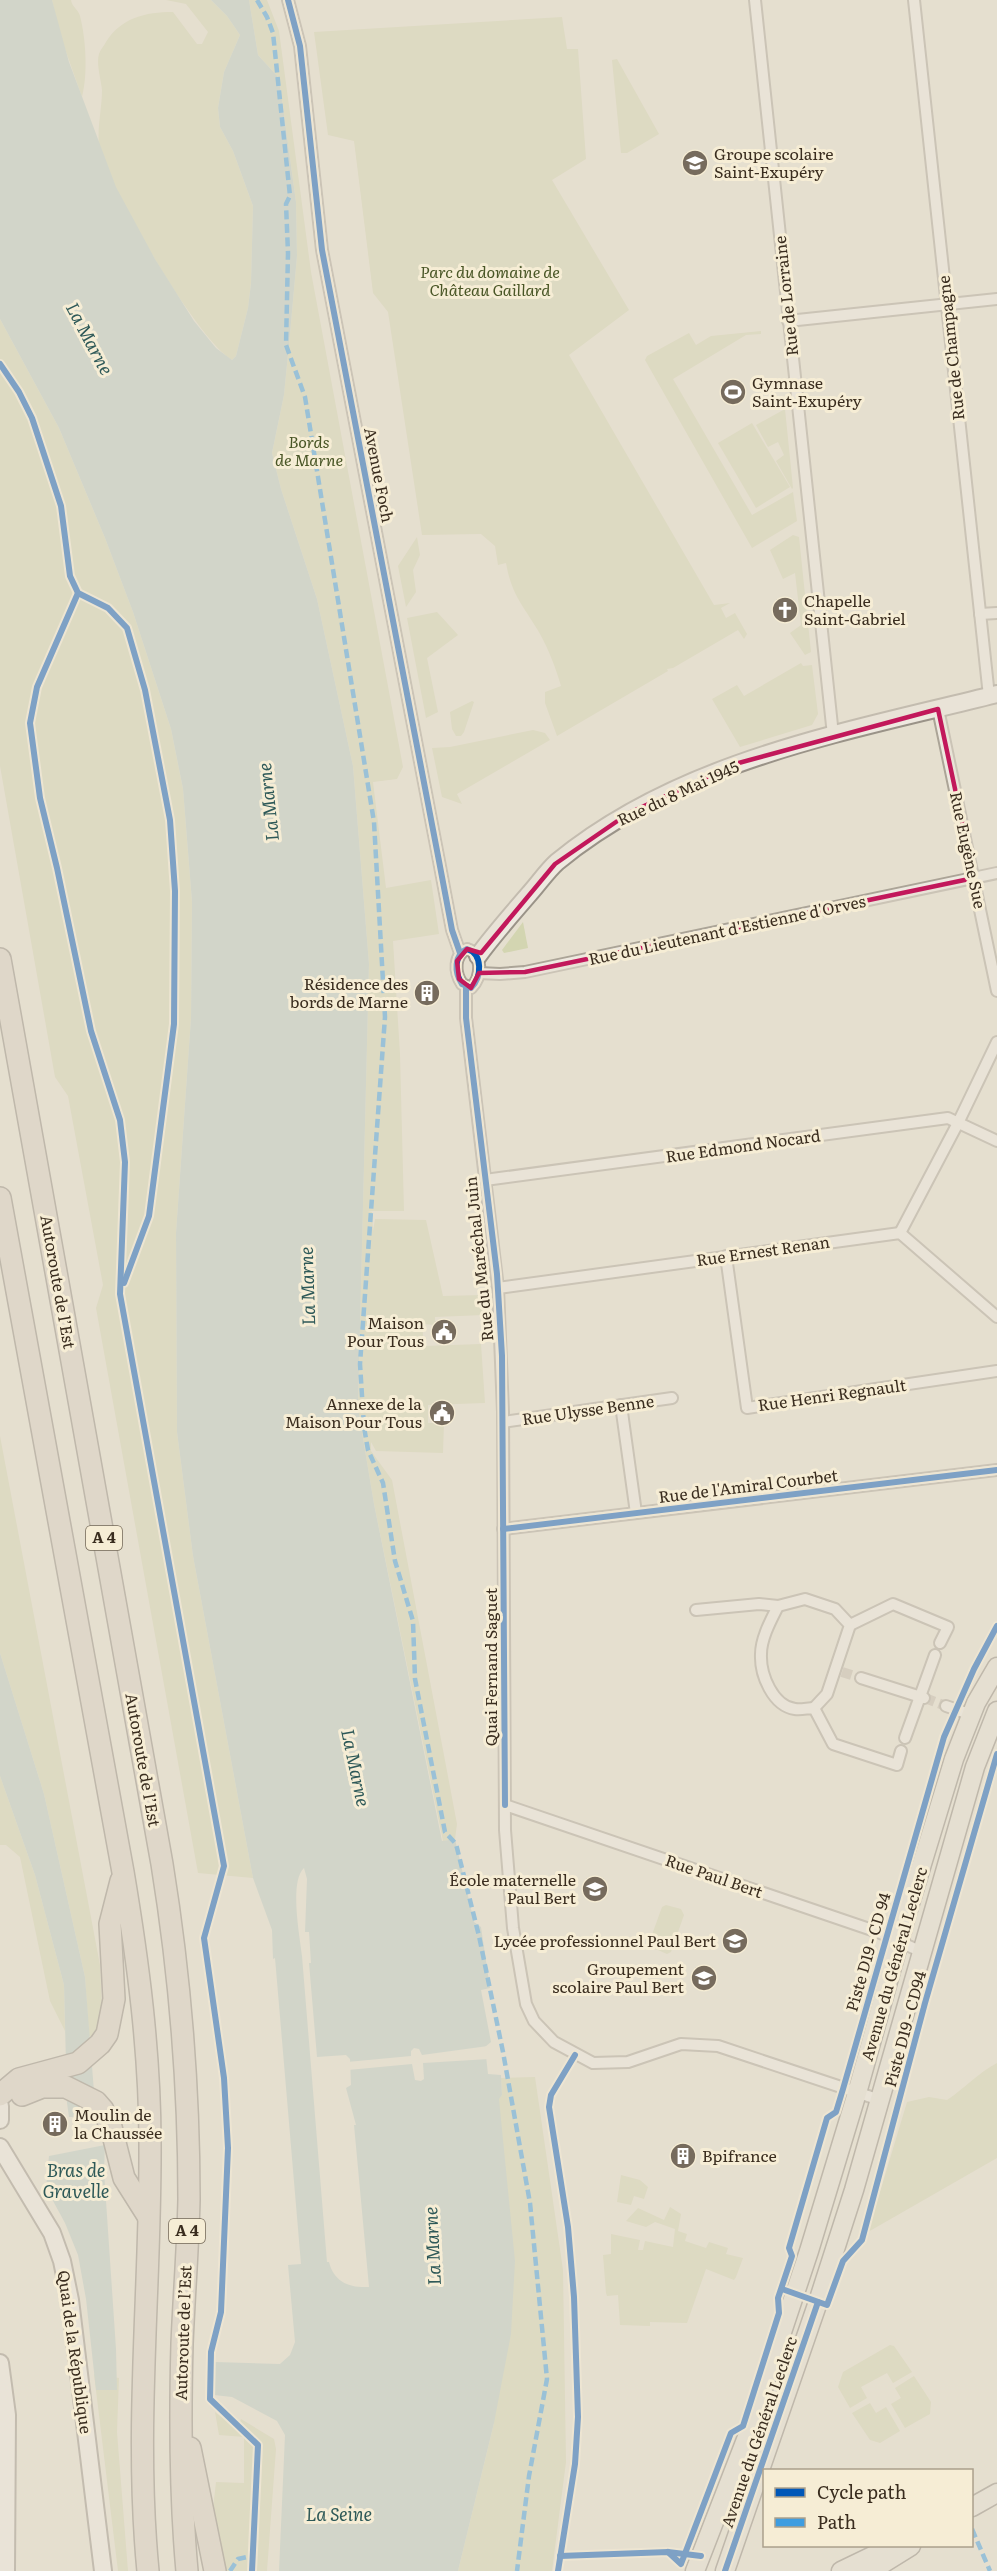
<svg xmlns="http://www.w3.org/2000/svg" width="997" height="2571" viewBox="0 0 997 2571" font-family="Literata,serif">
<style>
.green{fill:#d3d5b1}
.water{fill:#bacbc1;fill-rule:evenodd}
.pier{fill:#e5dfcf}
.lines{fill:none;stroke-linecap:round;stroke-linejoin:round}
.street-tunnel{stroke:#c3bbac;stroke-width:10;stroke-dasharray:10 5;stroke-linecap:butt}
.street-casing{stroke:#aba497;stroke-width:14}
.secondary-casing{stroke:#9a9388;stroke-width:20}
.primary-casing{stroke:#90897e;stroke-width:21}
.highway-casing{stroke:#90897e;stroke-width:24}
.street{stroke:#eee9e0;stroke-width:10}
.secondary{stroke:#eee9e0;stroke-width:16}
.primary{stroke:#e5e0d2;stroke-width:18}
.highway{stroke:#d8cfc0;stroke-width:21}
.quiet{stroke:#3e9de0;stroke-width:4.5;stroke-dasharray:9 4.5;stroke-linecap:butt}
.cycleway-casing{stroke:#f6edd5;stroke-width:10}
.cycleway{stroke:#0057b8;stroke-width:6}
.marked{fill:none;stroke:#c2185b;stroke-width:4.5;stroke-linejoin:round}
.labels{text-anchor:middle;stroke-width:6;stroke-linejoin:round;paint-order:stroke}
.shield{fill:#f6edd5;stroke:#726756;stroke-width:1.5}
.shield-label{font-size:15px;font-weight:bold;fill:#3a2d1f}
.poi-label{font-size:16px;fill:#3a2d1f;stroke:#f6edd5;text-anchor:end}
.park-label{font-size:16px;font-style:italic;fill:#495626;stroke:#f6edd5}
.street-label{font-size:16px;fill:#3a2d1f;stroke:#f6edd5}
.water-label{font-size:18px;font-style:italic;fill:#2e5958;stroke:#f6edd5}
</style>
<rect width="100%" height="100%" fill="#e5dfcf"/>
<!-- green -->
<g class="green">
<path d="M52,0h19c1,7 7,9 9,16 6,23 8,58 2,81l-23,-65z"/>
<path d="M166,0h45l16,16 13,19 -16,37 -6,36 2,19 13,24 20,55 -2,77 -3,25 -12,48 -4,4c-34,-19 -126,-176 -133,-215 -2,-17 3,-37 3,-55 -1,-11 -6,-26 -3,-36 1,-4 5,-8 7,-12 15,-24 39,-30 67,-30l24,32h5l6,-12 -22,-28z"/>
<polygon points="249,0 267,0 279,31 311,272 403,767 397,779 373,782 386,888 431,880 439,934 393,941 400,1054 404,1211 367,1211 372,1212 373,1231 375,1219 426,1220 443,1296 482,1295 484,1315 435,1317 435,1325 422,1324 424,1346 481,1344 485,1403 428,1405 428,1423 444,1423 443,1453 376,1451 371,1442 371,1451 392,1480 457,1824 455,1839 443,1841 374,1504 358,1408 369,964 353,766 317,599 281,489 272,453 284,395 290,334 297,256 296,202 279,78 258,55"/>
<path d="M562,17l5,32h11l8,110 -34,21 77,130 -60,45 145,250 16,-2 -9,5 5,10 9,-5 12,21 -3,5 -6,-9 -65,38 -6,1 1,2 -111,65 -12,-33v-11l16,-6c-5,-17 -12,-36 -21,-52 -16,-28 -28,-37 -34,-71l-8,2 -3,-19 -14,-12 -59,1 -34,-223 -15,-19 -19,-152 -26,-6 -14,-103z"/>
<polygon points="617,59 659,134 627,153 621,153 612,60"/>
<polygon points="0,319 59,428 105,538 133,612 171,729 183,789 192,902 191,1018 176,1233 177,1432 193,1556 253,1878 198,1873 96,1308 103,1285 68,1096 55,1077 0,766"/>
<polygon points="761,331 761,334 746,335 673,379 752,515 793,492 797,521 752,548 645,360 647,356 689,333 696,345 711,336"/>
<polygon points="785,409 793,488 792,489 776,461 784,455 778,442 768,447 756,425"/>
<polygon points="752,423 790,487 756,508 718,443"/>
<polygon points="793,535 799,537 811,652 805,655 790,633 801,625 795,573 783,579 770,550"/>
<polygon points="417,537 420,555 413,570 416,592 406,607 398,566"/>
<polygon points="437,612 458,635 427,658 438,712 426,718 407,618"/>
<polygon points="801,663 803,666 812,665 818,714 812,725 740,747 712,699 737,685 744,696"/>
<polygon points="472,701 474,702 464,732 461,736 456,736 452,729 450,712"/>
<polygon points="533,730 545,733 550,740 457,794 462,804 442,797 432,748 450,747"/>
<polygon points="523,922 528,948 504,953 502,950"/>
<polygon points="0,1436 100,1965 102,2006 94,2037 89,2036 85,1977 44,1794 0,1653"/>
<polygon points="0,1776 35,1875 64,1985 65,2031 50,2001 20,1857 6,1845 0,1845"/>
<polygon points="666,1905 681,1909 684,1915 671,1952 667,1954 651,1947 649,1943 662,1907"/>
<path d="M997,2063v95l-129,74 39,-130 22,-5 18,3c18,-12 31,-27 50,-37z"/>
<polygon points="535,2077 563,2270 566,2462 552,2571 458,2571 494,2423 499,2098 502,2095 501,2078"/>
<polygon points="621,2175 640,2180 648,2187 644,2199 634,2196 631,2205 617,2202"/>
<polygon points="670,2207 681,2214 678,2231 687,2234 685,2241 706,2248 709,2242 728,2248 726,2254 743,2258 736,2277 734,2280 706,2269 687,2323 650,2322 650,2326 620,2325 618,2295 607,2296 606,2293 603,2255 611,2254 611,2234 640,2240 638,2250 643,2250 645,2241 673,2247 675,2229 655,2222 646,2227 626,2221 638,2208 664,2220"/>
<polygon points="890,2345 894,2346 912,2372 893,2383 887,2373 861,2387 867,2398 850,2408 838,2387 843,2372"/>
<polygon points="94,2374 119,2378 117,2432 128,2571 118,2571"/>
<polygon points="914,2376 931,2402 930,2414 905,2428 891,2404 901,2398 895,2388"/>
<polygon points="870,2403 876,2413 886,2407 900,2431 880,2443 870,2440 852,2413"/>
<polygon points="215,2412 237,2429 241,2419 274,2439 276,2449 267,2571 224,2571 212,2517 216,2482 244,2483 244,2437 219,2435"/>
</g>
<!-- water -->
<g class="water">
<path d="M0,0h52l17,62 47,125 39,72 39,62 22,27 16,12 4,-4 12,-48 3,-25 2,-77 -20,-55 -13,-24 -2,-19 6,-36 16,-37 -13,-19 -16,-16h38l9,55 21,23 17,124 1,54 -7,78 -6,61 -12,58 9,36 36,110 36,167 16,198 -11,444 16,96 68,337 13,-2 19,83 7,5 9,61 -9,2 10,52 -6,5 3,27 13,1 1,20 -3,4 16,162 -4,73 -17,89 -36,148h-179l6,-136 -8,-14 -45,-24 -18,-2 1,-33 65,2 10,-9 5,-13 -7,-77 13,-1 -26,-306 -2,1 -1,-29 -19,-52 -60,-322 -16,-124 -1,-199 15,-215 1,-116 -9,-113 -12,-60 -38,-117 -28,-74 -46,-110 -59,-109zM304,1868l3,11 -2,53h4l2,31h-2l8,94 29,-2 4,4 1,26 -5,3 10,37h-2l15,162c-20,1 -35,-5 -40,-25h-2l-25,-306c-2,-19 -13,-74 2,-88z"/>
<polygon points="0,1653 44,1794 85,1977 96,2117 69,2117 67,2103 64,1985 35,1875 0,1776"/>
<polygon points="105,2145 104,2171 116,2349 117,2390 96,2390 86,2299 78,2255 65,2223 46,2188 49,2156"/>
</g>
<!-- pier -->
<polygon class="pier" points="488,2046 489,2059 423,2063 424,2079 421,2081 415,2080 412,2064 348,2070 347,2062 411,2056 411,2051 414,2048 419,2049 422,2055"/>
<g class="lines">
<!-- street-tunnel -->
<g class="street-tunnel">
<polyline points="842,1672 861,1678"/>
<polyline points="925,1698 946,1706"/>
</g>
<!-- street casing -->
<g class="street-casing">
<g id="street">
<polyline points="288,0 300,46 322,250 439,861 452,930 460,953"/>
<polyline points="755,0 833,735"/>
<polyline points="914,0 989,696"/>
<polyline points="788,321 997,299"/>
<polyline points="980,614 997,613"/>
<polyline points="938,709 997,991"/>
<path d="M467,949c16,5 15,28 4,39l-9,-4c-8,-12 -8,-29 5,-35z"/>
<polyline points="479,973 500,974 525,972 997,873"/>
<polyline points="466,987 466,1018 498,1288 503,1412 505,1830 513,1928 526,2004 534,2021 554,2042 593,2063 628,2062 681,2044 718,2046 880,2100"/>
<polyline points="485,1180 948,1118 997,1141"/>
<polyline points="900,1233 958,1123 997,1042"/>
<polyline points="726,1256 747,1408 997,1371"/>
<polyline points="498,1288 900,1233 997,1317"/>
<polyline points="621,1405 636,1513"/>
<polyline points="503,1422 672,1398"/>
<polyline points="503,1529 997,1470"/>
<path d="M778,1606c-7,14 -17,32 -17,48 -1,21 12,52 34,55 6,1 13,-1 19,-1l19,36 64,21 4,-14"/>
<polyline points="696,1610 759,1604 778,1606 805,1599 835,1609 850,1625 827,1694 814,1708"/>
<polyline points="850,1625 893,1604 948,1627 940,1643"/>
<polyline points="861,1678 924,1698"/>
<polyline points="946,1706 972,1715"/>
<polyline points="905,1738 935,1655"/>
<polyline points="505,1805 878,1932 922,1952"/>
</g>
</g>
<!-- secondary casing -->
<g class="secondary-casing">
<g id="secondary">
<path d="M478,956c16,-22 34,-42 52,-63 9,-10 17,-22 27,-31 124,-102 289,-130 440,-168"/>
<polyline points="0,2106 0,2120"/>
<polyline points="0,2147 52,2233 62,2261 70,2300 103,2571"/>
<polyline points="0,2363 7,2415 6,2571"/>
</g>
</g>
<!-- primary casing -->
<g class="primary-casing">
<g id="primary">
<polyline points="972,2507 997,2493"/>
<polyline points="695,2571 747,2437 809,2251 857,2093 907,1913 954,1759 976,1703 997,1667"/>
<polyline points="725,2571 818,2302 854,2190 975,1767 997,1711"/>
<polyline points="841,2571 893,2546"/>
<polyline points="871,2571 911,2546"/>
</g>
</g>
<!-- highway casing -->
<g class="highway-casing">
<g id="highway">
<path d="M0,959l162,905c18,111 27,222 27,335 -1,48 -5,97 -7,145 -2,76 -2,151 5,227"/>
<path d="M0,1198l123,674c15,89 27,180 27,271 1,143 -16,285 -2,428"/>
<polyline points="0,2095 19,2079 78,2063 100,2044 107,2034 114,1999 110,1924 121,1881"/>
<polyline points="22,2095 42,2087 66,2087 96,2102 103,2110 111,2127 124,2178 148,2216"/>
<polyline points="190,2448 215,2571"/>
</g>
</g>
<!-- street -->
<use href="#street" class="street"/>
<!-- secondary -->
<use href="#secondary" class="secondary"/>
<!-- primary -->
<use href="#primary" class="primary"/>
<!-- highway -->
<use href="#highway" class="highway"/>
<!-- quiet -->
<g class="quiet">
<polyline points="257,0 267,17 273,33 290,196 286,204 288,253 286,345 305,397 374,822 385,1017 360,1364 364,1427 368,1450 383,1483 395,1561 413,1621 415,1679 445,1832 456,1844 479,1936 503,2052 530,2203 547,2379 529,2476 517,2571"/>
<polyline points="972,2529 990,2571"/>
<polyline points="230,2571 238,2559 252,2556"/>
</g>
<!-- cycleway casing -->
<g class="cycleway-casing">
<g id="cycleway">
<polyline points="288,0 300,46 322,250 439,861 452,930 460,953"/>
<polyline points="0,364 19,392 32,418 61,506 70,576 78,593 108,608 127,628 145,690 170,820 175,891 174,1024 149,1216 124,1283"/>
<polyline points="78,593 37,687 30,723 40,798 57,868 91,1031 120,1120 125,1162 120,1294 224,1866 204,1938 224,2078 228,2148 221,2312 211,2352 210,2399 258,2445 252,2571"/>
<path d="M467,949c16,5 15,28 4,39l-9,-4c-8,-12 -8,-29 5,-35z"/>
<polyline points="466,987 466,1018 497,1274 502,1356 505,1805"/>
<polyline points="503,1529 997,1470"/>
<polyline points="782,2289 827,2305 843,2261 862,2240 925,2003 997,1754"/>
<polyline points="668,2552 681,2564 731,2433 743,2426 779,2313 778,2298 792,2256 789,2248 827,2118 836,2112 843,2089 944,1737 974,1669 997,1626"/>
<polyline points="560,2556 668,2552 701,2556"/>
<polyline points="558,2571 575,2464 578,2417 574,2297 568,2227 549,2107 551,2095 575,2055"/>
<polyline points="725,2571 818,2302"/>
</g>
</g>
<!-- cycleway -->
<use href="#cycleway" class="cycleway"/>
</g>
<!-- marked area -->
<path d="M0 0H997V2571H0ZM938,709l36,169 -449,94 -46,1 -8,15 -12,-9 -2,-18 10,-12 14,4 74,-89 74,-51 106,-49z" fill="#e5dfcf" fill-opacity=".55" fill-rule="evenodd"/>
<path class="marked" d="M938,709l36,169 -449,94 -46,1 -8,15 -12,-9 -2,-18 10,-12 14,4 74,-89 74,-51 106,-49z"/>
<!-- icons -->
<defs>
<g id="school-disc" transform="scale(1.35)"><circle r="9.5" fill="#766b5d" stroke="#f6edd5"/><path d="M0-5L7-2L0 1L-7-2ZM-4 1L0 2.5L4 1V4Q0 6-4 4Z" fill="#fff"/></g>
<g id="stadium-disc" transform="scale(1.35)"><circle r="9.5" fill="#766b5d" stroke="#f6edd5"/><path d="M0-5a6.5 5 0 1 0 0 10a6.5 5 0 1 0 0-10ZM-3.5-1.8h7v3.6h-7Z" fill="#fff"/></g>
<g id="church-disc" transform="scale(1.35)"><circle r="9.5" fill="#766b5d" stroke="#f6edd5"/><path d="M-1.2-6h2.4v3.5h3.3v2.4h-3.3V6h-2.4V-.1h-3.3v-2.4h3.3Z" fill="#fff"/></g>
<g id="building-disc" transform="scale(1.35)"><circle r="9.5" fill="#766b5d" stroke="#f6edd5"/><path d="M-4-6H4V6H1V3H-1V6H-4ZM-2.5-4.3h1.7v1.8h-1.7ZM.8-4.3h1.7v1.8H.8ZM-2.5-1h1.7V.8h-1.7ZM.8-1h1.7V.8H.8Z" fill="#fff"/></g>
<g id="civic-disc" transform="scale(1.35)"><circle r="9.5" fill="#766b5d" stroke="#f6edd5"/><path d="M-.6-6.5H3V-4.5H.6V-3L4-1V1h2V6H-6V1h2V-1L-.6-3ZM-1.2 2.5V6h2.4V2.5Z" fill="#fff"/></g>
</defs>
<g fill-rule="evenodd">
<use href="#school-disc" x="695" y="163"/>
<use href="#stadium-disc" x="733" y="392"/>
<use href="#church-disc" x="785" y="610"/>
<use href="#building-disc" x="427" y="993"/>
<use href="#civic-disc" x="444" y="1332"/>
<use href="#civic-disc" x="442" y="1413"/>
<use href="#school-disc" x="595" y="1889"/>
<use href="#school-disc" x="735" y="1941"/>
<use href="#school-disc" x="704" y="1978"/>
<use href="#building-disc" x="55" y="2124"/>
<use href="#building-disc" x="683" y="2156"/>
</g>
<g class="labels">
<!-- shield labels -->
<g class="shield">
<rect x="86" y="1526" width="36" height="24" rx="4.5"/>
<rect x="169" y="2219" width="36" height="24" rx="4.5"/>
</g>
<g class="shield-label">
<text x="104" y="1543">A 4</text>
<text x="187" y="2236">A 4</text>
</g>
<!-- poi labels -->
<g class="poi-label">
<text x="714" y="160" text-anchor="start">Groupe scolaire<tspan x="714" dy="18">Saint-Exupéry</tspan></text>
<text x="752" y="389" text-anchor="start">Gymnase<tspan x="752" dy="18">Saint-Exupéry</tspan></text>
<text x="804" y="607" text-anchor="start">Chapelle<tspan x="804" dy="18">Saint-Gabriel</tspan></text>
<text x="408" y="990">Résidence des<tspan x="408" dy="18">bords de Marne</tspan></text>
<text x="424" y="1329">Maison<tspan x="424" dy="18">Pour Tous</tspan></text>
<text x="422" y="1410">Annexe de la<tspan x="422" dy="18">Maison Pour Tous</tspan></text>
<text x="576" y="1886">École maternelle<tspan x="576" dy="18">Paul Bert</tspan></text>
<text x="716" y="1947">Lycée professionnel Paul Bert</text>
<text x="684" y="1975">Groupement<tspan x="684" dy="18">scolaire Paul Bert</tspan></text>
<text x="74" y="2121" text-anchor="start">Moulin de<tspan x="74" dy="18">la Chaussée</tspan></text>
<text x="702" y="2162" text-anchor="start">Bpifrance</text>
</g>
<!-- park labels -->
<g class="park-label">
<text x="490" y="278">Parc du domaine de<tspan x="490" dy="18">Château Gaillard</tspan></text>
<text x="309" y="448">Bords<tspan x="309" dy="18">de Marne</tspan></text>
</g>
<!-- street labels -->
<g class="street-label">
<text transform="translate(786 296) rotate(-96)" y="6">Rue de Lorraine</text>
<text transform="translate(951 348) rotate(-96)" y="6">Rue de Champagne</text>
<text transform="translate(379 475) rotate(79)" y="6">Avenue Foch</text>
<text transform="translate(678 793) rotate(-25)" y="6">Rue du 8 Mai 1945</text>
<text transform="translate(968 850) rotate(78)" y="6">Rue Eugène Sue</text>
<text transform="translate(727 930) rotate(-12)" y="6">Rue du Lieutenant d'Estienne d'Orves</text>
<text transform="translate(743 1146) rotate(-8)" y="6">Rue Edmond Nocard</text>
<text transform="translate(763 1251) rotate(-8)" y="6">Rue Ernest Renan</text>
<text transform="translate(479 1259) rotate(-96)" y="6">Rue du Maréchal Juin</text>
<text transform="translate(58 1282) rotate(80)" y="6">Autoroute de l’Est</text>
<text transform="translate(832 1395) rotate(-8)" y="6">Rue Henri Regnault</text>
<text transform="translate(588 1410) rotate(-8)" y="6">Rue Ulysse Benne</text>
<text transform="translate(748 1486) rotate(-7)" y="6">Rue de l'Amiral Courbet</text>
<text transform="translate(491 1667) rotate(-90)" y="6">Quai Fernand Saguet</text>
<text transform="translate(143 1760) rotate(80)" y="6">Autoroute de l’Est</text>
<text transform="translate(714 1876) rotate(19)" y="6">Rue Paul Bert</text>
<text transform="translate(868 1952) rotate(-74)" y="6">Piste D19 - CD 94</text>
<text transform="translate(894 1964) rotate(-74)" y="6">Avenue du Général Leclerc</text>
<text transform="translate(905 2029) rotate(-75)" y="6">Piste D19 - CD94</text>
<text transform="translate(183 2333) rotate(-88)" y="6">Autoroute de l’Est</text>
<text transform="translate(75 2352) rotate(82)" y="6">Quai de la République</text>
<text transform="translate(759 2432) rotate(-71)" y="6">Avenue du Général Leclerc</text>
</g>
<!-- water labels -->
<g class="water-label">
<text transform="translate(89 339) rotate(62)" y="6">La Marne</text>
<text transform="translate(269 802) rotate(-96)" y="6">La Marne</text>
<text transform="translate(308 1286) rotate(-92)" y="6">La Marne</text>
<text transform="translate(355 1768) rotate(78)" y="6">La Marne</text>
<text x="76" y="2177">Bras de<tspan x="76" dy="21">Gravelle</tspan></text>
<text transform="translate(433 2246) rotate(-93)" y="6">La Marne</text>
<text x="339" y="2521">La Seine</text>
</g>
</g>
<!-- legend -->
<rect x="763" y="2469" width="210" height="78" fill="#f6edd5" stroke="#aba08c" stroke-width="1.5"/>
<rect x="775" y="2488" width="30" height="9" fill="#0057b8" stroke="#aba08c" stroke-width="1.5"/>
<text x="817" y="2499" font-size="18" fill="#3a2d1f">Cycle path</text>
<rect x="775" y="2518" width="30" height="9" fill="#3e9de0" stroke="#aba08c" stroke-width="1.5"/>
<text x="817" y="2529" font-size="18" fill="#3a2d1f">Path</text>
</svg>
